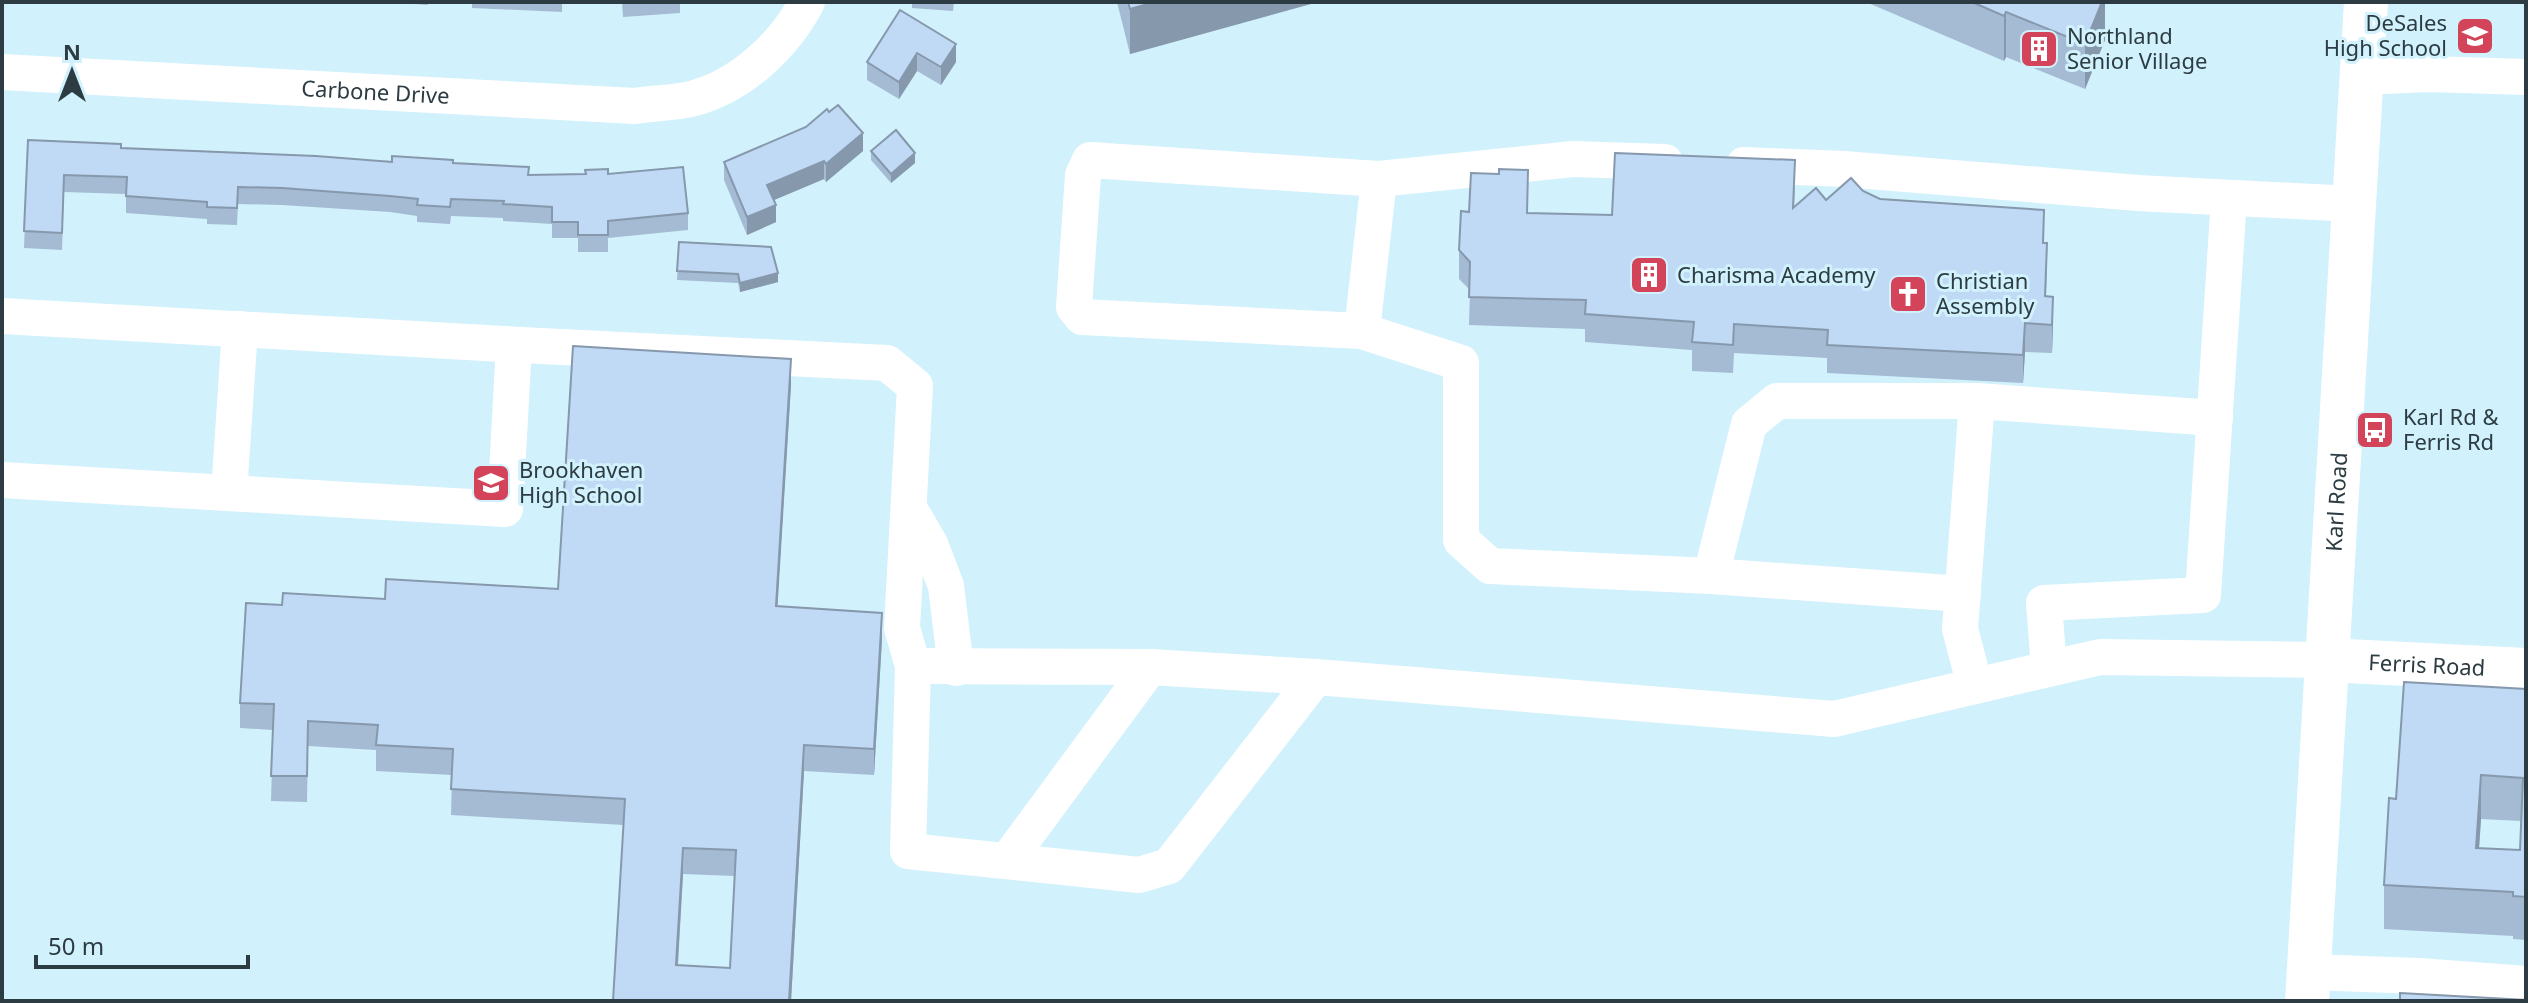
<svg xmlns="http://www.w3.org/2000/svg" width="2528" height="1003" viewBox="0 0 2528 1003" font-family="'Noto Sans',sans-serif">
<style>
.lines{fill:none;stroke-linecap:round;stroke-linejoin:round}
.minor{stroke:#fff;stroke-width:36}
.major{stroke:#fff;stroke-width:44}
.wall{fill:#a5bbd3;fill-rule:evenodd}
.shaded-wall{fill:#8698ac}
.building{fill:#c0d9f5;stroke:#8698ac;stroke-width:2;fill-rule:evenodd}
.labels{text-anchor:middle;stroke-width:6;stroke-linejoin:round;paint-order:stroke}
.poi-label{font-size:22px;fill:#2c3c42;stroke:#d1f1fc;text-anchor:start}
.street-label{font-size:22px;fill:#2c3c42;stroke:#d1f1fc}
</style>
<rect width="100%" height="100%" fill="#d1f1fc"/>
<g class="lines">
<!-- minor -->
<g class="minor">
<path id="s1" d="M2,72l633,34c18,-3 38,-3 56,-7 49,-12 93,-53 116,-97"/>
<polyline points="2361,77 2428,74 2526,77"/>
<polyline points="1665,162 1573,159 1379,179 1362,331 1461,363 1461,540 1490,566 1711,576 1749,424 1777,401 1977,401 1960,629 1975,686"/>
<polyline points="1744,165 1844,169 2138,193 2353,204"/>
<polyline points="2,316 521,345 887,363 915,386 902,628 913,666 908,851 1139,875 1169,866 1316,677 1834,719 2100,657 2327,660"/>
<polyline points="1362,331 1082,317 1074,307 1083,175 1090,160 1379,179"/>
<polyline points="1977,401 2215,418"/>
<polyline points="2,480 505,509 514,345"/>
<polyline points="229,493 240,329"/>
<polyline points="909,508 930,544 946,586 956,668"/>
<polyline points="1711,576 1963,594"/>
<polyline points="913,666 1150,667"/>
<polyline points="2049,669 2044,603 2203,595 2229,198"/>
<polyline points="1007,861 1150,667 1316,677"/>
<polyline points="2310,972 2419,976 2526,984"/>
</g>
<!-- major -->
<g class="major">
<path id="s2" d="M2327,660l199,10"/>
<path id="s3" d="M2307,1001l59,-999"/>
</g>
</g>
<!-- wall -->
<g class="wall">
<polygon points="385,2 428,2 428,5"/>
<polygon points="472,2 562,2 562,12 472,8"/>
<polygon points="622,2 680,2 680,13 623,17"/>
<polygon points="912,2 954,2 953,11 912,8"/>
<polygon points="1117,2 1318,2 1130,54"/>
<polygon points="1866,2 2105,2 2105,40 2085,89 2006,57 2004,61"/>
<polygon points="956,44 956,62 941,85 917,71 899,99 867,80 867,62"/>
<polygon points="28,140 121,148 453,164 529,175 608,174 688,213 688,230 608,238 608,252 578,252 578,238 552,238 552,224 503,221 503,218 451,216 450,224 417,222 417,216 390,212 282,205 238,204 237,225 207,224 207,219 126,213 126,194 64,192 62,250 24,248"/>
<polygon points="863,151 826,182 824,179 774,200 776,222 747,235 724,180 724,162"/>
<polygon points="871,151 915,163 891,183 871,160"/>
<polygon points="1795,188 1794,207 1863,191 1880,199 2044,243 2047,272 2046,296 2053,325 2052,353 2025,352 2023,383 1827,373 1827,358 1734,353 1733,373 1692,371 1692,350 1585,342 1585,329 1469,325 1470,290 1459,279 1459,250 1528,213 1612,215"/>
<polygon points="679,242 778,282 740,292 738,283 677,280"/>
<path d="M791,385l-14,221 105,33 -8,136 -70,-4 -13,230h-178l11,-176 -173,-10 1,-40 -76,-4v-21l-68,-4 -1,56 -36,-1 2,-71 -33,-2v-25l42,-98 276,-16zM683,874l52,2 -5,92 -52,-2z"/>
<path d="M2526,689v251l-13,-1v-3l-129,-7v-44l12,-86zM2481,819l40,2 -1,29 -41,-2z"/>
</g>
<!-- shaded-wall -->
<g class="shaded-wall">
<polygon points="1155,2 1318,2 1130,54 1130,9"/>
<polygon points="2102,2 2105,2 2105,40 2085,89 2085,44"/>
<polygon points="2006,12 2006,57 2004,61 2004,16"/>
<polygon points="956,44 956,62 941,85 941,67"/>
<polygon points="917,53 917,71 899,99 899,82"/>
<polygon points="863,133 863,151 826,182 826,164"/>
<polygon points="915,153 915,163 891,183 891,174"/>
<polygon points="824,161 824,179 767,203 767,185"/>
<polygon points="776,205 776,222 747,235 747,217"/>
<polygon points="778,273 778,282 740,292 740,283"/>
<polygon points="2053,297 2053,325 2052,353 2052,325"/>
<polygon points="2025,323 2025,352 2023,383 2023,355"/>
<polygon points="791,359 791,385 776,632 776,606"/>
<polygon points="882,613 882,639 874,775 874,749"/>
<polygon points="804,745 804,771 791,1001 789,1001"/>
<polygon points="2481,775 2481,819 2476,892 2476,848"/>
<polygon points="683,848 683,874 676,991 676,965"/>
</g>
<!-- building -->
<g class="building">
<polygon points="1128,2 1155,2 1130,9"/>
<polygon points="1972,2 2102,2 2085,44 2006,12 2004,16"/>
<polygon points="900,10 956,44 941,67 917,53 899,82 867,62"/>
<polygon points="838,105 863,133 826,164 824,161 767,185 776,205 747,217 724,162 806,127 827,109 829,112"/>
<polygon points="896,130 915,153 891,174 871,151"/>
<polygon points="28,140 121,144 121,148 316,156 392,162 392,156 453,160 453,163 529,167 528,175 586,174 585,170 608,169 608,174 683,167 688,213 608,221 608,235 578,235 578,222 552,222 552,207 503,204 504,201 451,199 450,207 417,205 418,199 390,196 282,188 238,187 237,208 207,207 207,202 126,196 127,177 64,175 62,233 24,231"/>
<polygon points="1615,153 1795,160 1793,208 1816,188 1826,200 1851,178 1863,191 1880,199 2044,210 2043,243 2047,243 2045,296 2053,297 2052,325 2025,323 2023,355 1827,345 1828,330 1734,324 1733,345 1692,342 1694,322 1585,314 1586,300 1469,297 1470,262 1459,250 1461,211 1469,212 1471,173 1499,174 1499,169 1528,170 1527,213 1612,215"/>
<polygon points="679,242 771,247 778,273 740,283 738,274 677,271"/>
<path d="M573,346l218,13 -15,247 106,7 -8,136 -70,-4 -15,256h-176l12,-202 -174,-10 2,-40 -77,-4 2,-20 -70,-4 -1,55h-36l3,-72 -34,-1 6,-100 36,2 1,-12 102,6 1,-20 172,10zM683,848l53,2 -6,118 -54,-3z"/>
<path d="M2404,682l122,7v208l-13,-1v-4l-129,-7 5,-87 7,1zM2481,775l42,3 -3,72 -44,-2z"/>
<polygon points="2400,993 2526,1000 2526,1001 2400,1001"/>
</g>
<!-- icons -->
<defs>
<g id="school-square" transform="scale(2)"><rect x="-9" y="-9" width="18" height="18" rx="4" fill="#d3435a" stroke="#d1f1fc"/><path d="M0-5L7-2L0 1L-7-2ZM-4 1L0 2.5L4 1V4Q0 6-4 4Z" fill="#fff"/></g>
<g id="building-square" transform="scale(2)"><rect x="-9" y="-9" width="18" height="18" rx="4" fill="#d3435a" stroke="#d1f1fc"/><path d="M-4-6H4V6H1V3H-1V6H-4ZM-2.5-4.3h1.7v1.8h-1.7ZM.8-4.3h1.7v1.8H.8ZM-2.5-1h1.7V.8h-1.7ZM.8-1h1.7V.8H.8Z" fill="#fff"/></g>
<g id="church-square" transform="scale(2)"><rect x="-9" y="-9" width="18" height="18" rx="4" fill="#d3435a" stroke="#d1f1fc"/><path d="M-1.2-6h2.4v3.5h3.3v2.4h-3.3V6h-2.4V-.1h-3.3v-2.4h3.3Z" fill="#fff"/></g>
<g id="bus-square" transform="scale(2)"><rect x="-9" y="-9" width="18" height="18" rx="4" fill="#d3435a" stroke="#d1f1fc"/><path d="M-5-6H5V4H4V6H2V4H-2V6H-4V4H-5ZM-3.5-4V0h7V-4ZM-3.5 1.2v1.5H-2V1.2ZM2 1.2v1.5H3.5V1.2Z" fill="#fff"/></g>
</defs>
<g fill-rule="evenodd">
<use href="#school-square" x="2475" y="36"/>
<use href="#building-square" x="2039" y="49"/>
<use href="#building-square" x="1649" y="275"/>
<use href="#church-square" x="1908" y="294"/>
<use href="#bus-square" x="2375" y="430"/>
<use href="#school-square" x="491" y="483"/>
</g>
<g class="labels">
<!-- poi labels -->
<g class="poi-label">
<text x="2447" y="31" text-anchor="end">DeSales<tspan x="2447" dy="25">High School</tspan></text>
<text x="2067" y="44">Northland<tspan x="2067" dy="25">Senior Village</tspan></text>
<text x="1677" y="283">Charisma Academy</text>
<text x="1936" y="289">Christian<tspan x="1936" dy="25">Assembly</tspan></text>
<text x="2403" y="425">Karl Rd &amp;<tspan x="2403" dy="25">Ferris Rd</tspan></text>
<text x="519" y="478">Brookhaven<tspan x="519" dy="25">High School</tspan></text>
</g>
<!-- street labels -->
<g class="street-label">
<text dy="8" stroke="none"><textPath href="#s1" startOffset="374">Carbone Drive</textPath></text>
<text dy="8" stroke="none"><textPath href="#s3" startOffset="500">Karl Road</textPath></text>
<text dy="8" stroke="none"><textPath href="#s2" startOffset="100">Ferris Road</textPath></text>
</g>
</g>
<!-- border -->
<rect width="2528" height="1003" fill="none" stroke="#2c3c42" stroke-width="8"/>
<!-- north arrow -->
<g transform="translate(72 72)" stroke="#d1f1fc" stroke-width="6" paint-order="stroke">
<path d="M0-6L14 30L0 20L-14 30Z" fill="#2c3c42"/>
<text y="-12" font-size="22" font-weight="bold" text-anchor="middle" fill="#2c3c42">N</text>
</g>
<!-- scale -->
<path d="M36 955v12h212v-12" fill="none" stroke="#2c3c42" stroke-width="4"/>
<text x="48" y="955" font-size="24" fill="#2c3c42" stroke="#d1f1fc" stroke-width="6" paint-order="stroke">50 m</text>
</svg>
